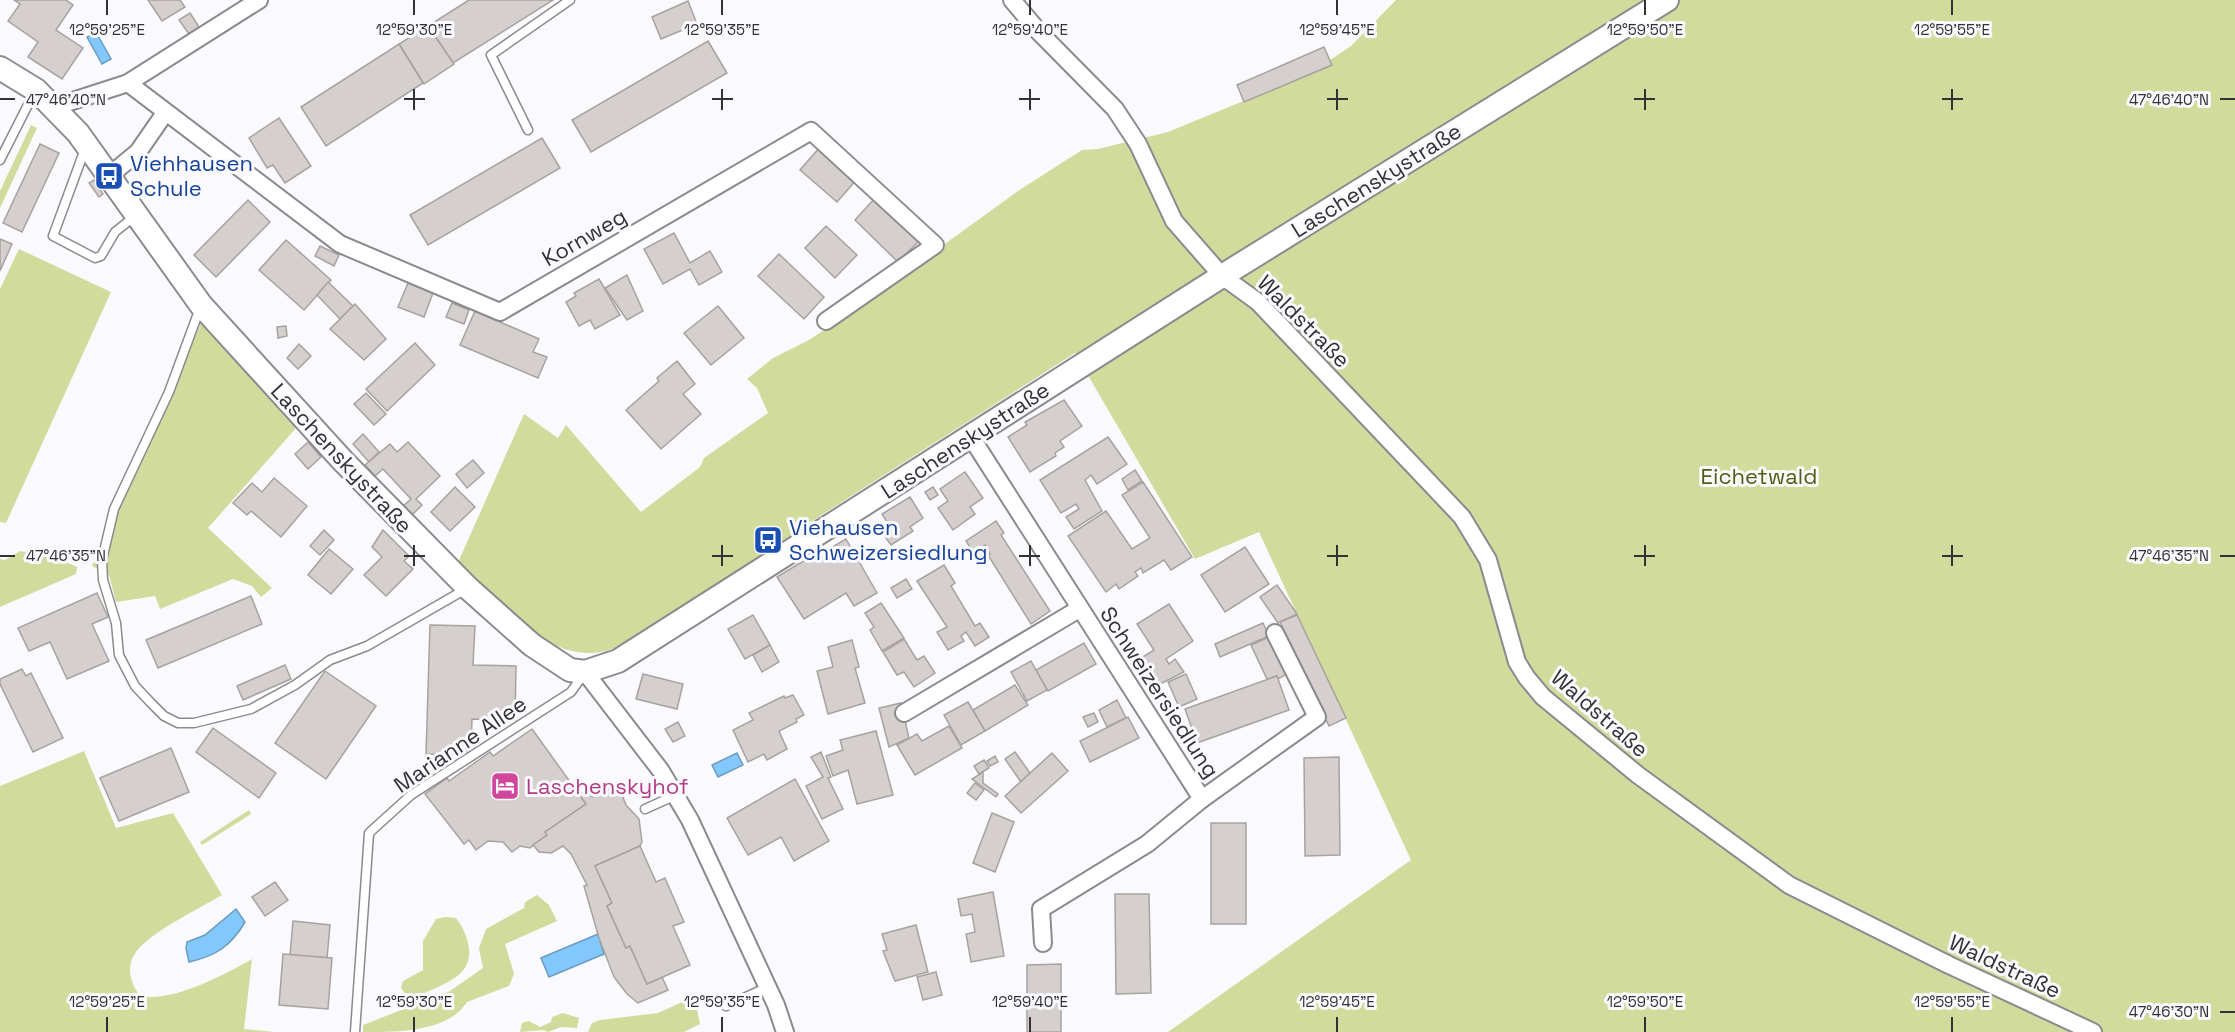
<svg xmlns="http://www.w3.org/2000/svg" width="2235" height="1032" viewBox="0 0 2235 1032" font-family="'Space Grotesk',sans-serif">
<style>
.green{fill:#d0db9c}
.water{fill:#82c8fc;stroke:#6a9bc0;stroke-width:1.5}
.building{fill:#d5d0cd;stroke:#a7a2a0;stroke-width:1.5}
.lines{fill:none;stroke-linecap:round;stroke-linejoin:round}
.lane-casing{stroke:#8a8a8f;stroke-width:11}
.street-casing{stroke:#8a8a8f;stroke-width:20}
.secondary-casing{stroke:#8a8a8f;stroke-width:26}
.lane{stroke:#fff;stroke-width:8}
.street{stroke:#fff;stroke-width:16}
.secondary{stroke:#fff;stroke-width:22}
.ticks{fill:none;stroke:#313233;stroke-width:2}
.labels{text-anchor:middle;stroke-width:6;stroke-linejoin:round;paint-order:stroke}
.transit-label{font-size:22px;fill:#164399;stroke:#fafafe;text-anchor:start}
.street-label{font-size:22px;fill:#313233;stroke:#fafafe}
.park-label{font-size:22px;fill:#535c12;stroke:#fafafe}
.hotel-label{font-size:22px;fill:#b23c85;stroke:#fafafe;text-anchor:start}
.ticks-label{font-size:15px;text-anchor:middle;fill:#313233;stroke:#fafafe;stroke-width:6;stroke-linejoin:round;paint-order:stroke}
</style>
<rect width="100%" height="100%" fill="#fafafe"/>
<!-- green -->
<g class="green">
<path d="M1396,0h839v1032h-1067l243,-172 -152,-328 -64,27 -120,-206 -252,161 -191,127c-8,3 -17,7 -26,10 -57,14 -110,-50 -150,-84l68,-153 34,24 8,-13 75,87 59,-45 4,-9 64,-45 -11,-25 -10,-9 26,-21 36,-18 42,-28 167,-121 64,-41 16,-1 70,-17 141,-58 42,-28z"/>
<polygon points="31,125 37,128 0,208 0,191"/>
<polygon points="19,249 111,292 6,523 0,522 0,289"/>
<polygon points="201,323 296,428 208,528 272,588 261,597 252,586 233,579 160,609 155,596 116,602 109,575 92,566 101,544 110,539 118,509"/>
<polygon points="20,551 64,561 77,567 76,574 0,607 0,559 5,560"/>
<path d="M84,751l32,77 57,-15 49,82c-22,13 -73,38 -86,57 -11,15 -5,32 4,44 31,7 84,-21 112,-37l-8,70 31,3h-275v-246z"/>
<polygon points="249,810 251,814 202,845 200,842"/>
<path d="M537,895l12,10 8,16 -52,23 9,30 -5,12 -42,16c-19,30 -68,30 -104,30v-7l87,-34 33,-23 -4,-20 7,-19 38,-21 1,-6z"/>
<path d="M445,917l11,1c7,9 11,18 13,30 4,32 -34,38 -55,50l-6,-1 -7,-9 2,-7 20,-11v-29l13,-22z"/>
<polygon points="689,999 696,1005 700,1024 684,1032 588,1032 592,1023 600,1020 658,1013"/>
<polygon points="563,1013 579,1018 577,1028 561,1027 548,1032 544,1030 520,1032 522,1023 529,1021 540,1027 551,1022 552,1017"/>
</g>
<!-- water -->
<g class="water">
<polygon points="96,32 111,59 102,64 87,37"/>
<polygon points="737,753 743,765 718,777 712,765"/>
<path d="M236,909l9,13c-14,24 -29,34 -56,40l-3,-14 1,-6 18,-7z"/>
<polygon points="598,934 604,954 549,977 541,958"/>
</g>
<!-- building -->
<g class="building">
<polygon points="14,0 66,0 73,5 56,30 83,48 62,79 28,57 38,42 8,21 20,4"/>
<polygon points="148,0 180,0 185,7 162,21"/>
<polygon points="469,0 553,0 453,63 428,26"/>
<polygon points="688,1 697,24 661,39 652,17"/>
<polygon points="190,13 199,27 189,34 179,20"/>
<polygon points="428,26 454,64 424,84 399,44"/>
<polygon points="708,41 727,73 591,152 572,120"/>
<polygon points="399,44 423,83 326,146 301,107"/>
<polygon points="1324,47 1332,65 1244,102 1237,85"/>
<polygon points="279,118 311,166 285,183 273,165 267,168 249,138"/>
<polygon points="542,138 560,168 428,245 410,215"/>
<polygon points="40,144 59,153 22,232 3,223"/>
<polygon points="820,147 857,179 837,202 800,170"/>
<polygon points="94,180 103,194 99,197 89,183"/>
<polygon points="875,198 919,241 898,262 855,220"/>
<polygon points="248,200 270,222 216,277 194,255"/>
<polygon points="826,226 857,255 835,278 805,248"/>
<polygon points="674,233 690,263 710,251 722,272 699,285 690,269 663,284 644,249"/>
<polygon points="0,239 12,244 0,271"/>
<polygon points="286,240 331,280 304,310 259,270"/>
<polygon points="320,246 339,255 334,266 315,256"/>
<polygon points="779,254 824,297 804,319 758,276"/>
<polygon points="627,275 643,311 627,320 605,288"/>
<polygon points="599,279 620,315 595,329 590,320 579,326 566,302 576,296 574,293"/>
<polygon points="328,282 353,306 340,319 317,295"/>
<polygon points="408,283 433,293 424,317 398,307"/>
<polygon points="452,303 469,310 464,324 446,317"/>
<polygon points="355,304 386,339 364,360 330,329"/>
<polygon points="718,306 744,338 711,365 684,333"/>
<polygon points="475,311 539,339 533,352 547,357 538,378 460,345"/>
<polygon points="286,326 287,336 278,338 277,327"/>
<polygon points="415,343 435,365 387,411 366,389"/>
<polygon points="299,344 311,356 298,369 287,358"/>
<polygon points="677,361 695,384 683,394 701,414 661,449 626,410 659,381 657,378"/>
<polygon points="366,393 386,414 374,425 354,404"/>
<polygon points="1064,400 1082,426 1060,441 1064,447 1055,453 1056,456 1030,472 1008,437 1027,425 1025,422"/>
<polygon points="363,434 379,452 369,462 353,444"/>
<polygon points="1108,437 1127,464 1097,484 1091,475 1085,480 1102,511 1074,529 1066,517 1079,509 1076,504 1061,513 1040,480"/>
<polygon points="308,442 321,457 308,469 295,454"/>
<polygon points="408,442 440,476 416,499 422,505 411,516 402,507 411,499 383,469 375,476 365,465 390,444 397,452"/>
<polygon points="473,460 484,473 467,488 456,474"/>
<polygon points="1135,470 1142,481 1128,490 1122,479"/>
<polygon points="965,472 983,498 970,507 975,514 953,530 938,508 948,501 940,489"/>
<polygon points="274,478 307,506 281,537 251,511 247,515 233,503 252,483 262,492"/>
<polygon points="1143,482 1192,557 1171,570 1164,560 1143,573 1141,568 1135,572 1138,576 1119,589 1116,584 1106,592 1068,536 1106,511 1132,549 1150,538 1122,495"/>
<polygon points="455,487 475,507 450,531 431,512"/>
<polygon points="933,487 938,495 930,500 925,492"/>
<polygon points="910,497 923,518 910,527 913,531 891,545 881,531 889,525 882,514"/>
<polygon points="996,521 1004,533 1001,535 1050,611 1031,624 988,555 990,554 985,545 974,553 966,541"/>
<polygon points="324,530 334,540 320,555 310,546"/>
<polygon points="383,530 409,556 404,561 413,569 386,596 364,575 382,557 372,547"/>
<polygon points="846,539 877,593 854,606 846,593 804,619 777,577 823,549 824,552"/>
<polygon points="1245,547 1269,584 1225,612 1201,575"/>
<polygon points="329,549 353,569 331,594 308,575"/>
<polygon points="944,565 955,583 951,586 975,626 980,623 989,637 975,646 966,632 961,636 964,641 948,650 937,632 947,627 917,581"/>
<polygon points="906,579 912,589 897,598 891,588"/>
<polygon points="1277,585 1297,614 1278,623 1260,597"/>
<polygon points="97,593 108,617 92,624 109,661 67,679 50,642 29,651 18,628"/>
<polygon points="251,596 262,624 158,668 146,640"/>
<polygon points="881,603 904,638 882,651 870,630 874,627 865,613"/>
<polygon points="1169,604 1193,641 1166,659 1169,664 1175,659 1184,672 1152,688 1135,662 1154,650 1137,624"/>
<polygon points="753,615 770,645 745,659 728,629"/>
<polygon points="1297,615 1346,718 1329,726 1280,622"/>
<polygon points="1263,623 1269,636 1220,657 1215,644"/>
<polygon points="430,625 475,626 473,665 516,666 515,720 472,719 471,755 426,754"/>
<polygon points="1269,637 1287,674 1278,679 1277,676 1267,679 1251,645"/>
<polygon points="904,639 917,660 924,656 935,673 914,687 904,672 897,675 883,652"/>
<polygon points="852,640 859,667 855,668 865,703 828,714 817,671 833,667 828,647"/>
<polygon points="1084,643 1096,664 1048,691 1036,670"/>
<polygon points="770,645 779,662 762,672 753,655"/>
<polygon points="1031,661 1047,690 1027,701 1011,672"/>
<polygon points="285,665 291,679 243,700 237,686"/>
<polygon points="22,669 26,676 31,673 63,738 33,752 0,684 0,679"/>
<polygon points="325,671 376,706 326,779 275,743"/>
<polygon points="643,674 683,684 677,709 636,699"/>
<polygon points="1186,674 1197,699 1179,707 1168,682"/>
<polygon points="1277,676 1289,710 1197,743 1185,709"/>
<polygon points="1015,685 1028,705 985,731 973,710"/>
<polygon points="793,695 804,715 796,719 797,722 779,731 787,749 767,760 764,754 748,762 733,730 753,720 749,713 784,696 785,698"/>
<polygon points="1117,700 1126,718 1107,727 1099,710"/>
<polygon points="968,702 985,731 961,745 944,715"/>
<polygon points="901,703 909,738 889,747 879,708"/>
<polygon points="1094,713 1098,722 1088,727 1083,717"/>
<polygon points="1128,717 1139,738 1090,762 1080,741"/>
<polygon points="678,722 685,736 673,742 665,729"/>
<polygon points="949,726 962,748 915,775 897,745 917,734 922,741"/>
<polygon points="213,728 276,773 259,798 196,752"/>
<polygon points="532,729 586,804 545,832 547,835 530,848 520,846 512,852 503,842 488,841 476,850 469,840 464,844 425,794 447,778 449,781 490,752 493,756"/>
<polygon points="876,731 893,795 857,804 848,770 833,776 826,756 843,750 840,740"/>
<polygon points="171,748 189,792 119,821 100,778"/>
<polygon points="821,752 831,777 828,778 843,809 822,819 806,786 823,777 811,757"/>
<polygon points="1015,752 1030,773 1021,782 1005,759"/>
<polygon points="1052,753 1068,771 1021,813 1005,796"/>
<polygon points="995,756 998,762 990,766 987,761"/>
<polygon points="1339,757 1340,855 1305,856 1304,758"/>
<polygon points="984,760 989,768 979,774 974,766"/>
<polygon points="983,772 983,783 998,794 996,797 972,779"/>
<polygon points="795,779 829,841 794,861 781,837 748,855 727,818"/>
<polygon points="975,783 984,790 976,800 967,793"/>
<polygon points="610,788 620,790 626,805 639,819 642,842 640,846 595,866 612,903 607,906 626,948 630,946 647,984 662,977 668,990 638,1003 627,994 614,977 599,938 584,886 587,885 571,854 563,846 551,853 539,852 533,845 547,835 545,832 586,804 577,791 593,797"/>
<polygon points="992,813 1014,822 995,872 973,863"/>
<rect x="1211" y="823" width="35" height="101"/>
<polygon points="640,846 656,882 665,878 684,922 673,926 690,965 647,984 630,946 626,948 607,906 612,903 595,866"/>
<polygon points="275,882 288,900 265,916 252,897"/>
<polygon points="993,892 1004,956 971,962 966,934 975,932 972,914 961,916 958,899"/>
<polygon points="1115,894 1149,894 1151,993 1116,994"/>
<polygon points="293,921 330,925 327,958 290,955"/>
<polygon points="916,925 928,972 895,981 883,951 887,950 882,934"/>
<polygon points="283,954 332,958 328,1009 279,1005"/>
<polygon points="1061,964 1061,1032 1027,1032 1027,965"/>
<polygon points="936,972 942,995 923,1000 917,977"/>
</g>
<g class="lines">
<!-- lane casing -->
<g class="lane-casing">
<g id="lane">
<polyline points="528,130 491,55 570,0"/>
<polyline points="85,149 53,236 95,258 101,256 115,232 135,216"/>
<polyline points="0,160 35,91"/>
<polyline points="200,308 169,392 114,509 102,560 103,580 116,623 119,655 135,686 151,703 164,716 178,723 194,723 251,709 295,685 330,660 367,646 466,589"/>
<polyline points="645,809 676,795"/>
<polyline points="726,1006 768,987"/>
<polyline points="355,1032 369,833 411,795 571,692 583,675"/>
</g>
</g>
<!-- street casing -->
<g class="street-casing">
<g id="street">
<polyline points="1012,0 1039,32 1115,109 1138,144 1174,221 1222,276 1258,302 1462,517 1488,560 1517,662 1527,678 1543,697 1638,775 1789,885 1949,965 2093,1032"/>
<polyline points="128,83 340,244 500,312 811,131 935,245 826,321"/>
<polyline points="54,107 128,83 259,0"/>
<polyline points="109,176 138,152 165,113"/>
<polyline points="971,437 1202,799"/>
<polyline points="585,672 661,771 690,820 776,1005 785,1032"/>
<polyline points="904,713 1079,609"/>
<polyline points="1043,943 1041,909 1147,844 1202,799 1317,717 1275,633"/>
</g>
</g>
<!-- secondary casing -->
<g class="secondary-casing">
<polyline id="secondary" points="0,68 36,90 78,133 201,305 343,461 468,588 532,645 570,670 585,672 618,661 1222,276 1667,0"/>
</g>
<!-- lane -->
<use href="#lane" class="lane"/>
<!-- street -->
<use href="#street" class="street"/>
<!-- secondary -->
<use href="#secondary" class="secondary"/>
</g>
<!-- ticks -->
<path class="ticks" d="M107,0v15M414,0v15M722,0v15M1030,0v15M1337,0v15M1645,0v15M1952,0v15M414,89v21M722,89v21M1030,89v21M1337,89v21M1645,89v21M1952,89v21M0,99h15M404,99h21M712,99h21M1019,99h21M1327,99h21M1634,99h21M1942,99h21M2220,99h15M414,545v21M722,545v21M1030,545v21M1337,545v21M1645,545v21M1952,545v21M0,556h15M404,556h21M712,556h21M1019,556h21M1327,556h21M1634,556h21M1942,556h21M2220,556h15M2220,1012h15M107,1017v15M414,1017v15M722,1017v15M1030,1017v15M1337,1017v15M1645,1017v15M1952,1017v15"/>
<!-- icons -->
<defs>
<g id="bus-square" transform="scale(1.5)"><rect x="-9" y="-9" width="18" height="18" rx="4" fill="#1a4fb4" stroke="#fafafe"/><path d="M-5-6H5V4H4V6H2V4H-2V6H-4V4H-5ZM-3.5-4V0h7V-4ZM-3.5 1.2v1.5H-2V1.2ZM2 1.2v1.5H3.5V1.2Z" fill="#fff"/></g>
<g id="hotel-square" transform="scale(1.5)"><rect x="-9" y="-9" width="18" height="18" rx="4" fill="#d1479c" stroke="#fafafe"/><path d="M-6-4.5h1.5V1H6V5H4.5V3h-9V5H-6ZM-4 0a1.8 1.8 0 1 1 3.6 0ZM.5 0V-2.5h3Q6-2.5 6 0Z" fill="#fff"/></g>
</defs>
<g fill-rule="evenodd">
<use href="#bus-square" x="109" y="176"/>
<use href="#bus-square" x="768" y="540"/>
<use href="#hotel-square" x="505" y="786"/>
</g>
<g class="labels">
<!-- transit labels -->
<g class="transit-label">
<text x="130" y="171">Viehhausen<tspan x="130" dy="25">Schule</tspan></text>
<text x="789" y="535">Viehausen<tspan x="789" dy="25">Schweizersiedlung</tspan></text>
</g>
<!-- street labels -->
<g class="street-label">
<text transform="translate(1376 180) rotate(-32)" y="8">Laschenskystraße</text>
<text transform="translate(584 237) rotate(-30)" y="8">Kornweg</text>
<text transform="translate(1304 321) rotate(45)" y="8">Waldstraße</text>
<text transform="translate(965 440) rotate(-33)" y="8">Laschenskystraße</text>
<text transform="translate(342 458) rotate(47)" y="8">Laschenskystraße</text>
<text transform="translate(1160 692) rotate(57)" y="8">Schweizersiedlung</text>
<text transform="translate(1600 713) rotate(41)" y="8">Waldstraße</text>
<text transform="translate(460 744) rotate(-34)" y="8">Marianne Allee</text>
<text transform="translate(2005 966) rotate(25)" y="8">Waldstraße</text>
</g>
<!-- park labels -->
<g class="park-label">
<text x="1759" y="484">Eichetwald</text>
</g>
<!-- hotel labels -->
<g class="hotel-label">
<text x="526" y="794">Laschenskyhof</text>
</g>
</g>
<g class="ticks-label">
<text x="107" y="35">12°59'25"E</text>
<text x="414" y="35">12°59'30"E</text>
<text x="722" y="35">12°59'35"E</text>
<text x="1030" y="35">12°59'40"E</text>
<text x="1337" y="35">12°59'45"E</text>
<text x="1645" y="35">12°59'50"E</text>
<text x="1952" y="35">12°59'55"E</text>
<text x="66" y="105">47°46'40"N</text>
<text x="2169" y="105">47°46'40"N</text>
<text x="66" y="561">47°46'35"N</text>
<text x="2169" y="561">47°46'35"N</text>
<text x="107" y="1007">12°59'25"E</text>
<text x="414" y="1007">12°59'30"E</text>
<text x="722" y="1007">12°59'35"E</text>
<text x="1030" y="1007">12°59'40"E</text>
<text x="1337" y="1007">12°59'45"E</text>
<text x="1645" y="1007">12°59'50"E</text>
<text x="1952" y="1007">12°59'55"E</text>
<text x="2169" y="1017">47°46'30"N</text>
</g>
</svg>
